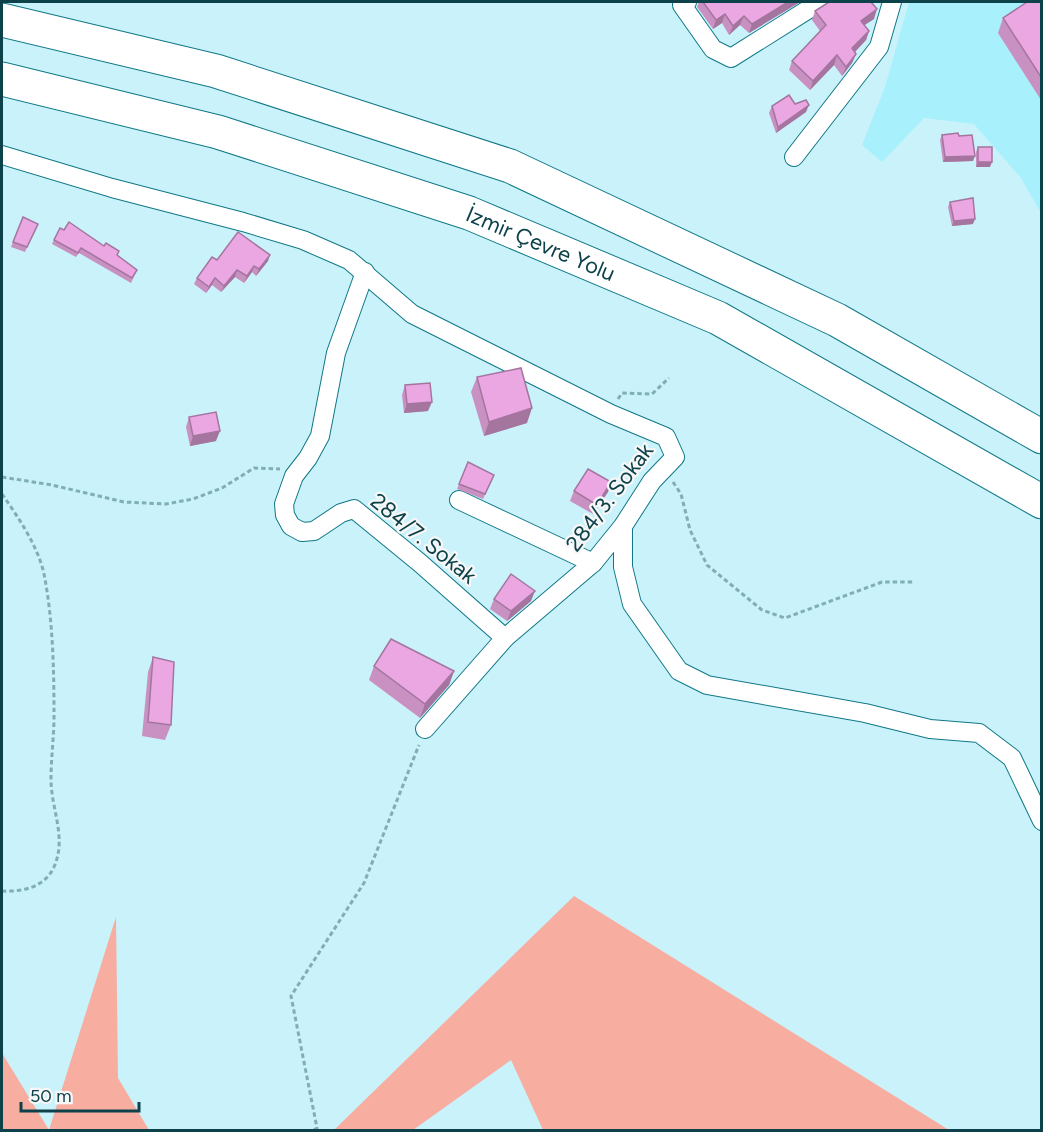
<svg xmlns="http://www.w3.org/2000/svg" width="1043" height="1132" viewBox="0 0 1043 1132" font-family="Figtree,sans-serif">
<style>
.built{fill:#a9f0fd}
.green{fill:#f7ada0}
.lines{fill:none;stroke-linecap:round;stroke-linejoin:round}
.street-casing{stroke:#107887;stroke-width:20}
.highway-casing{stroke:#107887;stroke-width:35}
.path{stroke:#80aeb6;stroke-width:3;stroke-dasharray:4.5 3;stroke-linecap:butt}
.street{stroke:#fff;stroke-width:18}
.highway{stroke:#fff;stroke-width:33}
.wall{fill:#c990c2}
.shaded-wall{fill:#a4759e}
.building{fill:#eaa7e2;stroke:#a4759e;stroke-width:1.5}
.labels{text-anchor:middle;stroke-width:4.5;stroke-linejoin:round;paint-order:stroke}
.street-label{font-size:22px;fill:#0d424b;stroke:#f7f7f7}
</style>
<rect width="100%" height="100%" fill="#c9f2fa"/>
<!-- built -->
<polygon class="built" points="909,2 1041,2 1041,213 1021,178 974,124 924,118 882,162 862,145 885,87"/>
<!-- green -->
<g class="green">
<polygon points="574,896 949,1130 543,1130 511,1060 413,1130 334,1130"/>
<polygon points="116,917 118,1078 149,1130 2,1130 2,1053 49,1130"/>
</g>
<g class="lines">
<!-- street casing -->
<g class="street-casing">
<g id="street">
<polyline points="687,2 682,5 713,49 731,58 820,2"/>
<polyline points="2,155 112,188 243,222 303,240 349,260 412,314 611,414 666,437 675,457 652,481 623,526 593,563 505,638 425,729"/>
<polyline points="794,157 879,47 892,2"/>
<polyline points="365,272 336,353 320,436 308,458 294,476 284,504 285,515 291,526 302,532 314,531 341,513 354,509 420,563 505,638"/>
<polyline points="459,500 593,563"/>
<polyline points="623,526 623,567 632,604 679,671 707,685 865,713 930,729 979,733 1012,758 1042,821"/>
</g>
</g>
<!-- highway casing -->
<g class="highway-casing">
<g id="highway">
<polyline points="2,20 216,71 510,166 837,320 1042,437"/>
<path id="s1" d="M2,79l216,53 251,81 249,105 324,184"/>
</g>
</g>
<!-- path -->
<g class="path">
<polyline points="618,399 622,393 652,394 669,378"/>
<polyline points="2,477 52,485 124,502 166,504 193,499 222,488 254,468 280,469"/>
<polyline points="673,482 681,494 690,530 707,565 762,610 785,618 882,582 915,582"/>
<path d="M2,494c16,23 36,52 42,80 9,45 10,96 10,142 0,21 -3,42 -3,63 0,31 17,60 2,90 -10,19 -32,23 -51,22"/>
<polyline points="314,1130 317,1128 291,996 364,883 419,745"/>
</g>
<!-- street -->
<use href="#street" class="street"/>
<!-- highway -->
<use href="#highway" class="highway"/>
</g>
<!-- wall -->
<g class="wall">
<polygon points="699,2 800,2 749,33 740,25 729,35 722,23 713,29 697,7"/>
<polygon points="1041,2 1041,100 998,33 1003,18"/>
<polygon points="815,11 874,19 864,25 869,31 866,40 855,52 856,54 852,63 842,76 834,65 810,90 789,70 792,61 820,31 812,20"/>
<polygon points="795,104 806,112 776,133 769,113 772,106"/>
<polygon points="942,135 959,136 973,161 943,162 940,140"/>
<polygon points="978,147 990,167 976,167 976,152"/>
<polygon points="950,202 973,224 952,226 948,207"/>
<polygon points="23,217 38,224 25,252 11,247"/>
<polygon points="64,230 104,246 137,270 131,283 79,253 76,257 52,244 54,240"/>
<polygon points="217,260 268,261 256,276 252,272 244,283 235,277 221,292 212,285 206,293 194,284 197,278"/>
<polygon points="477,377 527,423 484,436 471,392"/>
<polygon points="405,385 428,411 404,413 402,395"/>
<polygon points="189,417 216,441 190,446 186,427"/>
<polygon points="468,462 492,480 483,499 457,489"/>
<polygon points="611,482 608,492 593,514 570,501 574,491"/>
<polygon points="494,599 531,601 507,621 490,609"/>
<polygon points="153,657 171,725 165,740 142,736 148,672"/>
<polygon points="374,666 454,671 449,685 420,718 369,680"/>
</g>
<!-- shaded-wall -->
<g class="shaded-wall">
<polygon points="788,2 800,2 749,33 752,24"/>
<polygon points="877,9 874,19 857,30 861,21"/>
<polygon points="725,14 722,23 713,29 716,20"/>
<polygon points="744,16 740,25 729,35 733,26"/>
<polygon points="869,31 866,40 849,58 852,48"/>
<polygon points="856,54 852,63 842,76 846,67"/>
<polygon points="837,55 834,65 810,90 813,81"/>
<polygon points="809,105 806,112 776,133 778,127"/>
<polygon points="975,156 973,161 943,162 945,157"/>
<polygon points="978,162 992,162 990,167 976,167"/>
<polygon points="975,219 973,224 952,226 954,221"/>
<polygon points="270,255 268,261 256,276 259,269"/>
<polygon points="254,266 252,272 244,283 247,276"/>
<polygon points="237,270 235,277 221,292 224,286"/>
<polygon points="215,278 212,285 206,293 209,287"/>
<polygon points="432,402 428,411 404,413 407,404"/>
<polygon points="532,408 527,423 484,436 489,422"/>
<polygon points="220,431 216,441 190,446 193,436"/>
<polygon points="611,482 608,492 593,514 597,505"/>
<polygon points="535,591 531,601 507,621 511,611"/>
<polygon points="454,671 449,685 420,718 425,704"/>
</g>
<!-- building -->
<g class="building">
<polygon points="703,2 788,2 752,24 744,16 733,26 725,14 716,20"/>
<polygon points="829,2 871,2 877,9 861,21 869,31 852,48 856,54 846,67 837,55 813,81 792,61 826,25 815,11"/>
<polygon points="1027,2 1041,2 1041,77 1003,18"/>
<polygon points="789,95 795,104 806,100 809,105 778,127 772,106"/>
<polygon points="958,133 959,136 972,135 975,156 945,157 942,135"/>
<rect x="978" y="147" width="14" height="15"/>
<polygon points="973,198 975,219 954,221 950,202"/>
<polygon points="23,217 38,224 27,247 13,242"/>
<polygon points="69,222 104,246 106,243 119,251 117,255 137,270 132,278 81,248 78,253 54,240 60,228 64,230"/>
<polygon points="238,232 270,255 259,269 254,266 247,276 237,270 224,286 215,278 209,287 197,278 212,257 217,260"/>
<polygon points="521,368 532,408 489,422 477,377"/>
<polygon points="430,383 432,402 407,404 405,385"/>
<polygon points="216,412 220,431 193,436 189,417"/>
<polygon points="468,462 494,475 485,494 459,484"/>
<polygon points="588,469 611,482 597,505 574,491"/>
<polygon points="511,574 535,591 511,611 494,599"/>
<polygon points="391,639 454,671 425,704 374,666"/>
<polygon points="153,657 174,662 171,725 148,722"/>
</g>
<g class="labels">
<!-- street labels -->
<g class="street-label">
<text dy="8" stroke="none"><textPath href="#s1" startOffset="564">İzmir Çevre Yolu</textPath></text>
<text transform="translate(609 497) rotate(-53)" y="8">284/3. Sokak</text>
<text transform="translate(424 538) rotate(39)" y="8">284/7. Sokak</text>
</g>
</g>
<!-- border -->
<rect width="1043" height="1132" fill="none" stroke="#0d424b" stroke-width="6"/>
<!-- scale -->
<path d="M21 1102v9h118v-9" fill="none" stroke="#0d424b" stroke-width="3"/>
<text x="30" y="1102" font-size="18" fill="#0d424b" stroke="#f7f7f7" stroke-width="4.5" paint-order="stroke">50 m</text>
</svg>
